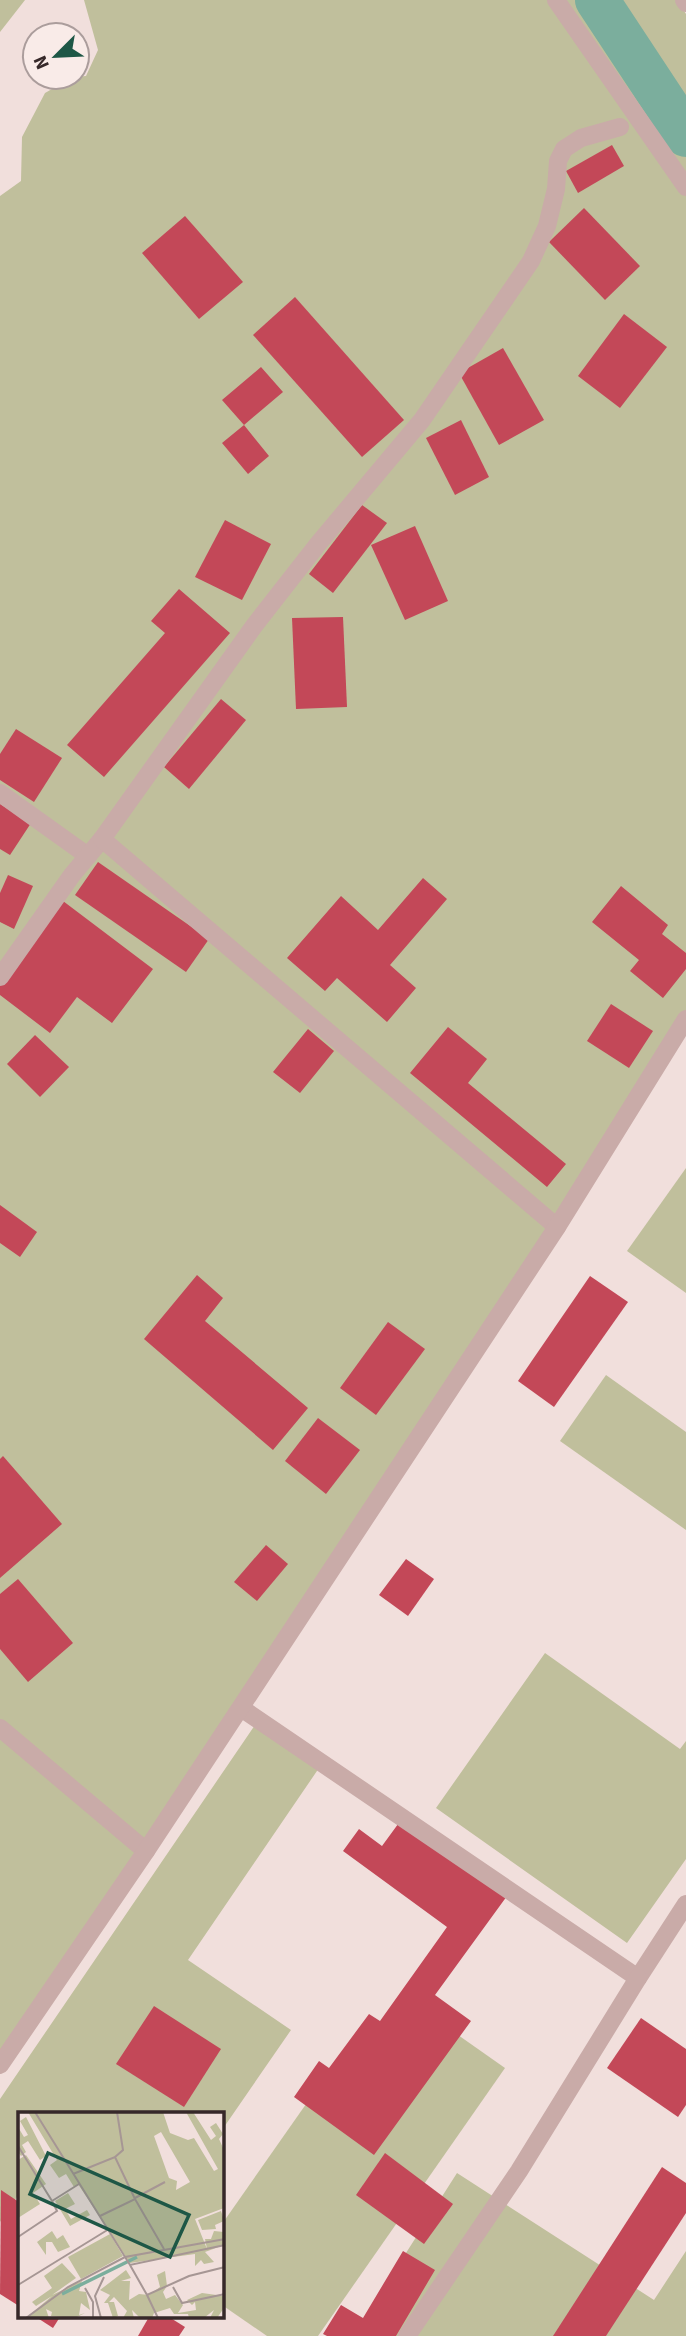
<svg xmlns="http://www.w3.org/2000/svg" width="686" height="2336" viewBox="0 0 686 2336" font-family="'Source Sans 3',sans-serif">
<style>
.green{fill:#c0bf9c}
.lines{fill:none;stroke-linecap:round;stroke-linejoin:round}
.canal{stroke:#7bae9d;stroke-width:44}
.building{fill:#c34858}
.service{stroke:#c9aba8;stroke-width:18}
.tertiary{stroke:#c9aba8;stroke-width:18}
.inset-river{fill:none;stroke:#7bae9d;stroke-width:3.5}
.inset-road{fill:none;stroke:#a69694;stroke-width:2}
.view{fill:#1e5746;fill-opacity:0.15;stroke:#1e5746;stroke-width:3.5}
.inset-edge{fill:none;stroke:#362829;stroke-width:3.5}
</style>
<rect width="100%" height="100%" fill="#f1dfdc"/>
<!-- green -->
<g class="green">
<polygon points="0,0 25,0 0,32"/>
<polygon points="84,0 677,0 686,14 686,1027 0,2072 0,196 21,181 22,137 45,93 73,77 86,76 98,50"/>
<polygon points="686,1168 686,1293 627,1251"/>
<polygon points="606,1375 686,1432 686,1530 560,1441"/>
<polygon points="545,1653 680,1749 686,1741 686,1859 627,1943 436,1808"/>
<polygon points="255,1725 319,1768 188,1960 291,2030 222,2130 222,2114 19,2114 19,2194 0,2222 0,2099"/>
<polygon points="441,2023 505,2068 318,2336 267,2336 222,2305 222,2224 318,2087"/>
<polygon points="457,2173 654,2300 686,2251 686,2336 353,2336"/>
</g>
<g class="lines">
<!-- canal -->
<polyline class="canal" points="597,0 686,135"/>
</g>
<!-- building -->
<g class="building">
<polygon points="612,145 624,166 578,193 566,171"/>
<polygon points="584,208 640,266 605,300 549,242"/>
<polygon points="185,216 243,282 199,319 142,253"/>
<polygon points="295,297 404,420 362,457 253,335"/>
<polygon points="624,314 667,347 620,408 578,376"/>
<polygon points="503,348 544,420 499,445 459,373"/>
<polygon points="261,367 283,392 244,425 269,456 248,474 222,443 244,425 222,400"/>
<polygon points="461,420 489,477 455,495 426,438"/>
<polygon points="362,505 387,523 333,593 309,574"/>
<polygon points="225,520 271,544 242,600 195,577"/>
<polygon points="415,526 448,601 405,620 371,545"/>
<polygon points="179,589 230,633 104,777 67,745 165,633 151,621"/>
<polygon points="343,617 347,707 296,709 292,618"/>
<polygon points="221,699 246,720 189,789 164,767"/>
<polygon points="16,729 62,758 34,802 0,780 0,754"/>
<polygon points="0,804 31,823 10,855 0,849"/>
<polygon points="98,862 209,939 186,972 75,895"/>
<polygon points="8,875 33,886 14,929 0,922 0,893"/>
<polygon points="423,878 447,899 390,965 416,988 387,1022 337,978 325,991 287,958 341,896 378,930"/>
<polygon points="621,886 668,925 662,934 686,953 686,969 663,998 630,971 639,960 592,922"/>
<polygon points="63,901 153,969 112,1023 77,997 50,1033 0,995 0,985"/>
<polygon points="611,1004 653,1031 629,1068 587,1041"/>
<polygon points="448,1027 487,1059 468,1083 566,1164 547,1187 410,1073"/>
<polygon points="308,1029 334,1051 300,1093 273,1072"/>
<polygon points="35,1035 69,1067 40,1097 7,1064"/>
<polygon points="0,1205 37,1232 20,1257 0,1243"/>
<polygon points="197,1275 223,1298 205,1321 308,1408 273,1450 144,1339"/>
<polygon points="590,1276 628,1302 554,1407 518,1381"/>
<polygon points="388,1322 425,1349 376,1415 340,1388"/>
<polygon points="318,1418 360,1450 326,1494 285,1461"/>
<polygon points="3,1456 62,1524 0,1578 0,1459"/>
<polygon points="266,1545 288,1564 257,1601 234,1582"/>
<polygon points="406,1559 434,1579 408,1616 379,1595"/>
<polygon points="18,1579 73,1643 28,1682 0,1649 0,1594"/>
<polygon points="401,1820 507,1896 435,1995 471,2021 374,2155 294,2097 319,2061 329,2068 369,2014 380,2021 447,1927 343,1851 359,1829 382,1846"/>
<polygon points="154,2006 221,2049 184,2107 116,2064"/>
<polygon points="641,2018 686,2049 686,2105 678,2117 607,2068"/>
<polygon points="385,2153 453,2204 424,2244 356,2195"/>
<polygon points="662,2167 686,2183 686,2213 606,2336 553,2336"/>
<polygon points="1,2190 19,2202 19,2306 0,2294"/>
<polygon points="403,2251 435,2270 396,2336 327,2336 323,2334 341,2305 363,2318"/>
<polygon points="36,2317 60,2317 53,2328"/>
<polygon points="149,2317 169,2317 185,2327 179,2336 138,2336"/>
</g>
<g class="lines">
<!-- service -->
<g class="service">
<polyline points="556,0 686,187"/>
<polyline points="0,793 88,856"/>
<polyline points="0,977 72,875 102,839"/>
<polyline points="557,1227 102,839 254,626 318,544 422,420 531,261 547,226 556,189 558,161 564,149 581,138 620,127"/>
<polyline points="241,1708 638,1978 686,1904"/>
<polyline points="0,1728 146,1851"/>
<polyline points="407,2336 519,2171 638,1978"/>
</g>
<!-- tertiary -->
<g class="tertiary">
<polyline points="684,0 686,3"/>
<polyline points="0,2065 146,1851 557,1227 686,1019"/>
</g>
</g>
<!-- overview -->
<g transform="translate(18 2112)">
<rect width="206" height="206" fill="#f1dfdc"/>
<path d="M10,0h135l7,21 18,7 6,-2 20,33 4,-2 -32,-57h7l18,28 5,-4 -6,-9 6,-4 7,11 -4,5 5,11v58l-29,11 12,30 -2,-10h6l3,-8 10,1v13l-19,7 9,10 -10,2 -3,-4 -6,6v-12l-65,9 -52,-79 -4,3 -8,-13 -7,4 -9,-13 7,-5zM143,20l29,50 -14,8 1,-9 -8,-3 -15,-42zM8,5l20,39 -6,4 -12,-19 -6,4 4,7 -5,4 -3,-4v-25l6,10 4,-2 -8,-14zM8,43l20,29 -13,9 7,11 -22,14v-58zM50,81l7,11 -10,5 6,10 16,-9 3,5 -20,11 -15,-25zM206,98v11l-9,4 1,4 -14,1 -4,-10 23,-9 2,6zM34,119l5,8 6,-4 7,12 -12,5 -6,-10h-6v13l-9,-13zM92,122l13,22 -42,23 -13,-22zM44,151l14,15 -24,17 30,-14 -3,10 7,1 4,18 -9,-7 -2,12 6,-2 -10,5 -24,-2 1,-4 -6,-3 3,9h-23l26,-22 -16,10 -4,-4 20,-14 -8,-12zM108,158l5,8 -10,3h9l-1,19 10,-6 10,1 11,-8 -3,-12 8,-4 2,15 -4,6 3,7 9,-4 8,10 -5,8 18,-3 -1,-8 -3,3 -5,-5 15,-7 22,3v12l-7,10h-7l4,-8 -10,8h-15l-1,-4h-14l-4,-6 -16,5 -2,5h-12l-8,-8 2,8h-11l4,-7 -13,-14 -5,5h5l4,14 -5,2 -5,-15h-4l6,-8 -10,-5z" fill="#c0bf9c" fill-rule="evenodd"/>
<path class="inset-river" d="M44,182l75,-37"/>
<path class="inset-road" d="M17,0l95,153 95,-20M0,34l34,55M97,45l8,-7 -6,-38M55,62l42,-17 20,42M117,86l30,-16M82,104l35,-17 29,50M0,125l39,-26 -5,-10 27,-17M112,153l17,30 42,-19 36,-9M0,173l91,-56M155,175l9,16 43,-9M67,176l8,14v16M129,183l11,23M8,206l42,-31 57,-30 100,-18M83,206l-6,-22 9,-19"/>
<path class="view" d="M30,41l141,62 -19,42 -140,-63z"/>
<rect width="206" height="206" class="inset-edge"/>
</g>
<!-- north arrow -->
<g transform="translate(56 56) rotate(246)"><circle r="33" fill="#f9ebe8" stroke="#ab9d9c" stroke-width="2"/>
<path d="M0-5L12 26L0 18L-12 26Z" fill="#1e5746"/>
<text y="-10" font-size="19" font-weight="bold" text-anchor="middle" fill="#362829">N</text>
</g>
</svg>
